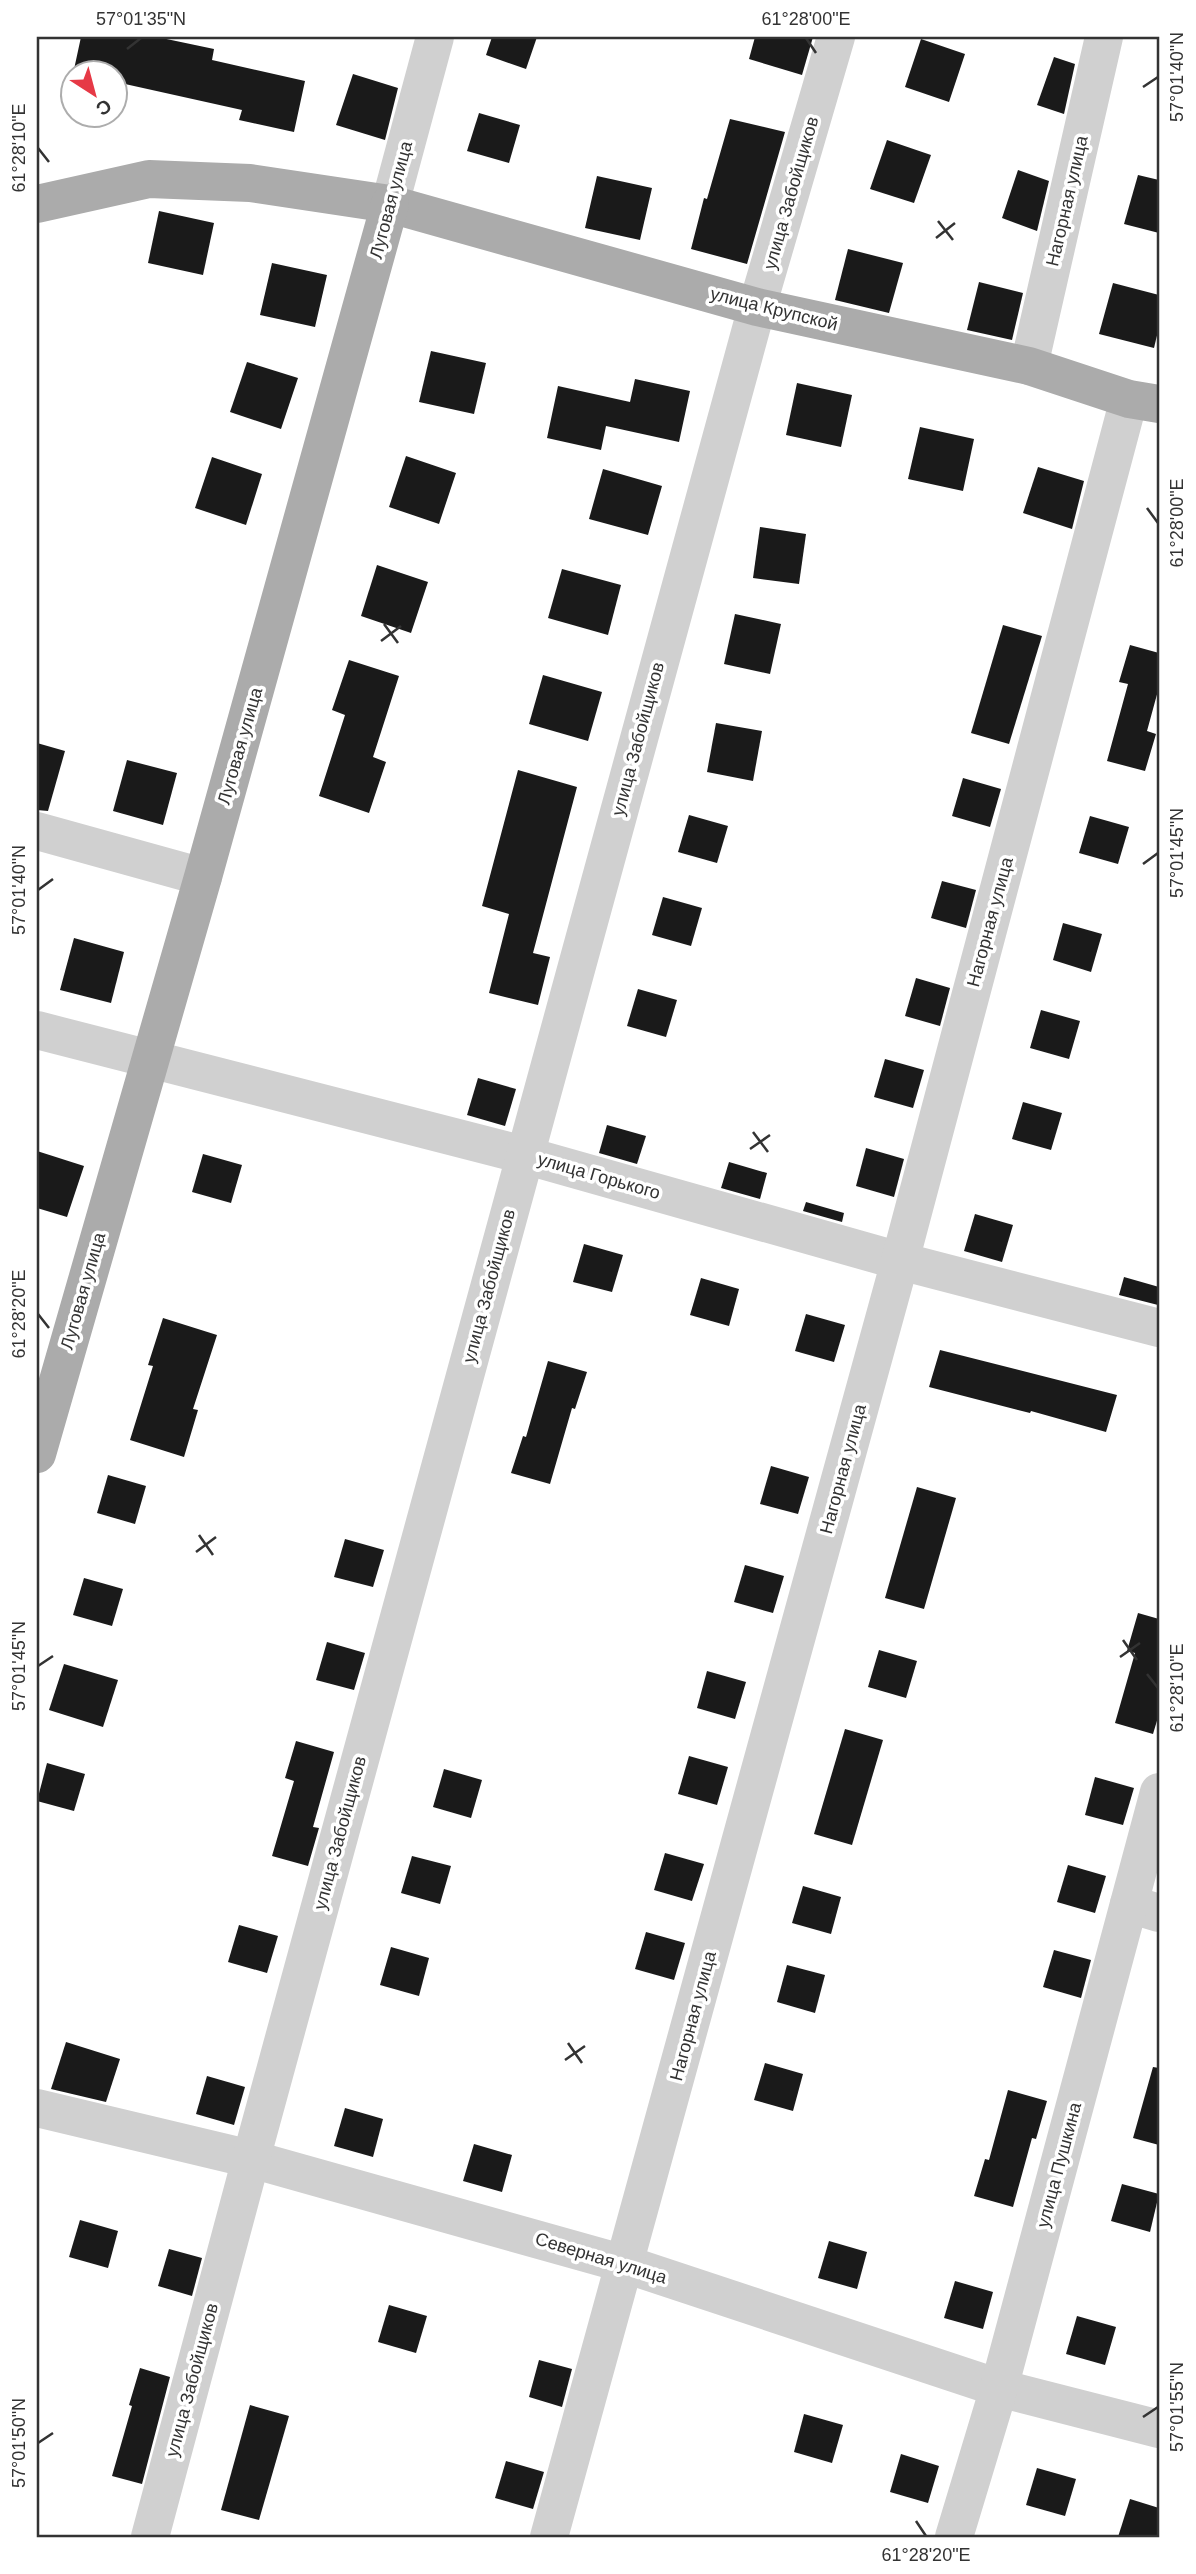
<svg xmlns="http://www.w3.org/2000/svg" width="1196" height="2574" viewBox="0 0 1196 2574" font-family="Arial,sans-serif">
<style>
.building{fill:#1a1a1a}
.lines{fill:none;stroke-linecap:round;stroke-linejoin:round}
.minor{stroke:#d0d0d0;stroke-width:38}
.major{stroke:#ababab;stroke-width:38}
.ticks{fill:none;stroke:#333;stroke-width:2.5}
.labels{text-anchor:middle;stroke-width:7;stroke-linejoin:round;paint-order:stroke}
.street-label{font-size:18px;fill:#333;stroke:#fff}
.neatline{fill:none;stroke:#333;stroke-width:2.5}
.ticks-label{font-size:18px;text-anchor:middle;fill:#333}
</style>
<rect width="100%" height="100%" fill="#fff"/>
<!-- building -->
<g class="building">
<polygon points="81,37 157,37 214,49 212,60 305,81 294,132 239,120 242,110 116,82 116,74 73,74"/>
<polygon points="492,37 537,37 526,69 486,55"/>
<polygon points="755,37 813,37 802,75 749,59"/>
<polygon points="921,39 965,54 949,102 905,87"/>
<polygon points="1054,57 1075,64 1064,114 1037,105"/>
<polygon points="353,74 398,88 385,140 336,125"/>
<polygon points="479,113 520,125 509,163 467,151"/>
<polygon points="730,119 785,132 747,264 691,249 704,198 707,199"/>
<polygon points="887,140 931,155 914,203 870,189"/>
<polygon points="1018,170 1049,181 1037,231 1002,218"/>
<polygon points="1138,175 1159,180 1159,233 1124,224"/>
<polygon points="597,176 652,188 640,240 585,228"/>
<polygon points="159,211 214,223 203,275 148,263"/>
<polygon points="848,249 903,263 889,313 835,300"/>
<polygon points="272,263 327,275 315,327 260,315"/>
<polygon points="979,282 1023,293 1012,340 967,330"/>
<polygon points="1113,283 1159,295 1159,327 1154,348 1099,334"/>
<polygon points="431,351 486,363 474,414 419,402"/>
<polygon points="247,362 298,378 281,429 230,412"/>
<polygon points="635,379 690,391 679,442 606,426 601,450 547,438 558,386 630,402"/>
<polygon points="797,383 852,395 841,447 786,435"/>
<polygon points="920,427 974,439 963,491 908,479"/>
<polygon points="406,456 456,473 439,524 389,507"/>
<polygon points="212,457 262,474 246,525 195,508"/>
<polygon points="1038,467 1084,481 1072,529 1023,513"/>
<polygon points="603,469 662,486 648,535 589,519"/>
<polygon points="760,527 806,534 799,584 753,578"/>
<polygon points="377,565 428,582 411,633 361,616"/>
<polygon points="562,569 621,585 608,635 548,618"/>
<polygon points="735,614 781,624 770,674 724,664"/>
<polygon points="1003,625 1042,636 1009,744 971,733"/>
<polygon points="1130,645 1159,653 1159,687 1147,731 1156,734 1145,771 1107,761 1128,684 1119,682"/>
<polygon points="349,660 399,676 373,757 386,762 369,813 319,796 345,715 332,710"/>
<polygon points="543,675 602,692 588,741 529,724"/>
<polygon points="716,723 762,731 753,781 707,772"/>
<polygon points="37,743 65,751 48,811 37,810"/>
<polygon points="127,760 177,773 163,825 113,811"/>
<polygon points="518,770 577,787 533,953 550,957 538,1005 489,993 509,914 482,906"/>
<polygon points="963,778 1001,789 990,827 952,816"/>
<polygon points="689,815 728,826 717,863 678,852"/>
<polygon points="1090,816 1129,827 1118,864 1079,853"/>
<polygon points="942,881 976,890 966,928 931,918"/>
<polygon points="663,897 702,908 691,946 652,935"/>
<polygon points="1063,923 1102,934 1091,972 1053,960"/>
<polygon points="74,938 124,952 111,1003 60,990"/>
<polygon points="916,978 950,988 940,1026 905,1016"/>
<polygon points="638,989 677,1000 666,1037 627,1026"/>
<polygon points="1041,1010 1080,1021 1069,1059 1030,1048"/>
<polygon points="885,1059 924,1070 913,1108 874,1097"/>
<polygon points="478,1078 516,1089 505,1126 467,1115"/>
<polygon points="1023,1102 1062,1113 1051,1150 1012,1139"/>
<polygon points="607,1125 646,1136 637,1164 599,1153"/>
<polygon points="866,1148 904,1159 894,1197 856,1186"/>
<polygon points="37,1151 84,1166 67,1217 37,1208"/>
<polygon points="203,1154 242,1165 231,1203 192,1192"/>
<polygon points="729,1162 767,1173 760,1199 721,1188"/>
<polygon points="806,1202 844,1213 842,1222 803,1211"/>
<polygon points="975,1214 1013,1225 1002,1262 964,1251"/>
<polygon points="584,1244 623,1255 612,1292 573,1282"/>
<polygon points="1124,1277 1159,1287 1158,1305 1119,1295"/>
<polygon points="701,1278 739,1289 729,1326 690,1315"/>
<polygon points="806,1314 845,1325 834,1362 795,1351"/>
<polygon points="163,1318 217,1335 193,1409 198,1410 184,1457 130,1440 153,1366 148,1365"/>
<polygon points="940,1350 1117,1395 1106,1432 1031,1411 1030,1413 929,1387"/>
<polygon points="548,1361 587,1372 575,1409 572,1408 550,1484 511,1473 523,1436 526,1437"/>
<polygon points="771,1466 809,1477 798,1514 760,1504"/>
<polygon points="108,1475 146,1486 135,1524 97,1513"/>
<polygon points="917,1487 956,1498 924,1609 885,1598"/>
<polygon points="345,1539 384,1550 373,1587 334,1577"/>
<polygon points="745,1565 784,1576 773,1613 734,1602"/>
<polygon points="84,1578 123,1589 112,1626 73,1615"/>
<polygon points="1138,1613 1159,1619 1159,1714 1153,1734 1115,1723 1135,1653 1127,1651"/>
<polygon points="327,1642 365,1653 354,1690 316,1680"/>
<polygon points="879,1650 917,1661 906,1698 868,1687"/>
<polygon points="64,1664 118,1680 103,1727 49,1710"/>
<polygon points="707,1671 746,1682 735,1719 697,1708"/>
<polygon points="845,1729 883,1740 852,1845 814,1834"/>
<polygon points="296,1741 334,1752 313,1827 319,1828 308,1866 272,1856 294,1781 285,1778"/>
<polygon points="689,1756 728,1767 717,1805 678,1794"/>
<polygon points="47,1763 85,1774 74,1811 37,1801"/>
<polygon points="444,1769 482,1780 471,1818 433,1807"/>
<polygon points="1095,1777 1134,1788 1123,1825 1085,1815"/>
<polygon points="665,1853 704,1864 692,1901 654,1890"/>
<polygon points="412,1856 451,1866 440,1904 401,1893"/>
<polygon points="1068,1865 1106,1876 1095,1913 1057,1902"/>
<polygon points="803,1886 841,1897 831,1934 792,1923"/>
<polygon points="239,1925 278,1936 267,1973 228,1962"/>
<polygon points="646,1932 685,1943 674,1980 635,1969"/>
<polygon points="391,1947 429,1958 419,1996 380,1985"/>
<polygon points="1054,1950 1091,1960 1081,1998 1043,1987"/>
<polygon points="787,1965 825,1975 815,2013 777,2002"/>
<polygon points="66,2042 120,2059 106,2102 51,2089"/>
<polygon points="765,2063 803,2074 793,2111 754,2100"/>
<polygon points="1153,2067 1159,2068 1159,2145 1133,2138"/>
<polygon points="207,2076 245,2087 234,2125 196,2114"/>
<polygon points="1008,2090 1047,2101 1036,2139 1032,2138 1013,2207 974,2196 985,2159 989,2160"/>
<polygon points="345,2108 383,2119 373,2157 334,2146"/>
<polygon points="474,2144 512,2155 502,2192 463,2181"/>
<polygon points="1122,2184 1159,2194 1150,2232 1111,2221"/>
<polygon points="80,2220 118,2231 108,2268 69,2257"/>
<polygon points="829,2241 867,2252 857,2289 818,2278"/>
<polygon points="169,2249 202,2258 192,2296 158,2286"/>
<polygon points="955,2281 993,2292 983,2329 944,2318"/>
<polygon points="389,2305 427,2316 416,2353 378,2342"/>
<polygon points="1077,2316 1116,2327 1105,2365 1066,2354"/>
<polygon points="539,2360 572,2369 562,2407 529,2397"/>
<polygon points="140,2368 170,2377 142,2484 112,2476 132,2406 129,2405"/>
<polygon points="250,2405 289,2416 259,2520 221,2510"/>
<polygon points="804,2414 843,2425 832,2463 794,2452"/>
<polygon points="901,2454 939,2466 928,2503 890,2492"/>
<polygon points="506,2461 544,2472 533,2509 495,2498"/>
<polygon points="1037,2468 1076,2479 1065,2516 1026,2505"/>
<polygon points="1130,2499 1159,2508 1159,2537 1118,2537"/>
</g>
<g class="lines">
<!-- minor -->
<g class="minor">
<polyline points="390,204 435,37"/>
<polyline points="1029,366 1104,37"/>
<polyline points="37,831 203,877"/>
<polyline points="37,1030 524,1155 900,1261 1159,1328"/>
<polyline points="1129,1904 1159,1913"/>
<polyline points="37,2108 251,2159 625,2264 999,2388 1159,2429"/>
<polyline points="150,2537 251,2159 757,307 836,37"/>
<polyline points="549,2537 900,1261 1129,399"/>
<polyline points="954,2537 999,2388 1159,1792"/>
</g>
<!-- major -->
<g class="major">
<polyline points="37,204 149,179 250,183 390,204 757,307 1029,366 1129,399 1159,404"/>
<polyline points="37,1454 203,877 390,204"/>
</g>
</g>
<!-- ticks -->
<path class="ticks" d="M806,38l10,15M127,49l14,-11M1143,87l15,-10M38,148l11,14M938,221l15,19M936,238l19,-15M1147,508l11,15M384,624l14,19M381,641l20,-15M1143,864l15,-11M38,890l15,-11M753,1132l15,20M750,1149l20,-14M38,1314l11,14M199,1535l14,20M196,1552l20,-15M1123,1640l14,20M1120,1657l20,-14M38,1666l15,-10M1147,1674l11,14M568,2043l14,20M565,2060l20,-14M1143,2417l15,-10M38,2443l15,-10M916,2521l10,15"/>
<g class="labels">
<!-- street labels -->
<g class="street-label">
<text transform="translate(791 193) rotate(-74)" y="6">улица Забойщиков</text>
<text transform="translate(391 200) rotate(-75)" y="6">Луговая улица</text>
<text transform="translate(1067 201) rotate(-77)" y="6">Нагорная улица</text>
<text transform="translate(774 309) rotate(14)" y="6">улица Крупской</text>
<text transform="translate(638 739) rotate(-75)" y="6">улица Забойщиков</text>
<text transform="translate(240 746) rotate(-74)" y="6">Луговая улица</text>
<text transform="translate(990 922) rotate(-75)" y="6">Нагорная улица</text>
<text transform="translate(599 1176) rotate(16)" y="6">улица Горького</text>
<text transform="translate(489 1286) rotate(-75)" y="6">улица Забойщиков</text>
<text transform="translate(83 1291) rotate(-74)" y="6">Луговая улица</text>
<text transform="translate(843 1469) rotate(-75)" y="6">Нагорная улица</text>
<text transform="translate(340 1833) rotate(-75)" y="6">улица Забойщиков</text>
<text transform="translate(693 2016) rotate(-75)" y="6">Нагорная улица</text>
<text transform="translate(1059 2165) rotate(-75)" y="6">улица Пушкина</text>
<text transform="translate(601 2258) rotate(17)" y="6">Северная улица</text>
<text transform="translate(192 2380) rotate(-75)" y="6">улица Забойщиков</text>
</g>
</g>
<!-- border -->
<rect width="1196" height="2574" fill="none" stroke="#ffffff" stroke-width="77"/>
<!-- north arrow -->
<g transform="translate(94 94) rotate(144)"><circle r="33" fill="#ffffff" stroke="#adadad" stroke-width="2"/>
<path d="M0-5L12 26L0 18L-12 26Z" fill="#e63946"/>
<text y="-10" font-size="19" font-weight="bold" text-anchor="middle" fill="#333333">С</text>
</g>
<rect x="38" y="38" width="1120" height="2498" class="neatline"/>
<g class="ticks-label">
<text x="141" y="25">57°01'35"N</text>
<text x="806" y="25">61°28'00"E</text>
<text transform="translate(1177 77) rotate(-90)" y="6">57°01'40"N</text>
<text transform="translate(19 148) rotate(-90)" y="6">61°28'10"E</text>
<text transform="translate(1177 523) rotate(-90)" y="6">61°28'00"E</text>
<text transform="translate(1177 853) rotate(-90)" y="6">57°01'45"N</text>
<text transform="translate(19 890) rotate(-90)" y="6">57°01'40"N</text>
<text transform="translate(19 1314) rotate(-90)" y="6">61°28'20"E</text>
<text transform="translate(19 1666) rotate(-90)" y="6">57°01'45"N</text>
<text transform="translate(1177 1688) rotate(-90)" y="6">61°28'10"E</text>
<text transform="translate(1177 2407) rotate(-90)" y="6">57°01'55"N</text>
<text transform="translate(19 2443) rotate(-90)" y="6">57°01'50"N</text>
<text x="926" y="2561">61°28'20"E</text>
</g>
</svg>
